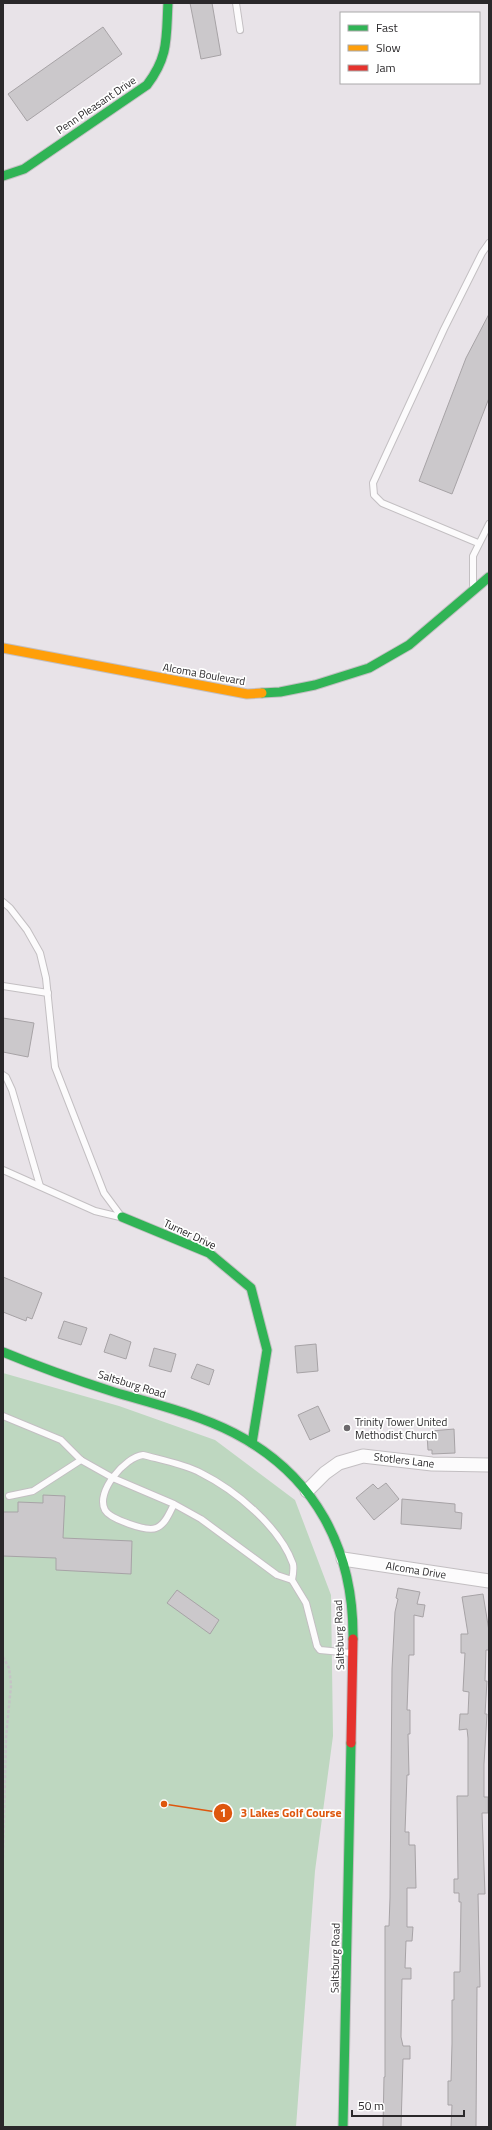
<svg xmlns="http://www.w3.org/2000/svg" width="492" height="2130" viewBox="0 0 492 2130" font-family="'Titillium Web',sans-serif">
<style>
.green{fill:#bed7c0}
.building{fill:#cbc8cb;stroke:#a7a3a6}
.lines{fill:none;stroke-linecap:round;stroke-linejoin:round}
.lane-casing{stroke:#c3bfc2;stroke-width:8}
.street-casing{stroke:#c3bfc2;stroke-width:15}
.fast-casing{stroke:#c3bfc2;stroke-width:11}
.slow-casing{stroke:#c3bfc2;stroke-width:11}
.jam-casing{stroke:#c3bfc2;stroke-width:11}
.path{stroke:#c5c3c5;stroke-width:2.5;stroke-dasharray:3 2;stroke-linecap:butt}
.lane{stroke:#fcfbfc;stroke-width:6}
.street{stroke:#fcfbfc;stroke-width:13}
.fast{stroke:#30b455;stroke-width:9}
.slow{stroke:#ff9f0a;stroke-width:9}
.jam{stroke:#e5322d;stroke-width:9}
.poi-dot{fill:#6c696c;stroke:#fff;stroke-width:1.5}
.labels{text-anchor:middle;stroke-width:3.5;stroke-linejoin:round;paint-order:stroke}
.street-label{font-size:11px;fill:#2a282a;stroke:#fff}
.poi-label{font-size:11px;fill:#2a282a;stroke:#fff;text-anchor:start}
.leader{fill:none;stroke:#de570e;stroke-width:1.5}
.callout-dot{fill:#de570e;stroke:#fff;stroke-width:1.5}
.mark-label{font-size:12px;text-anchor:middle;font-weight:bold;fill:#fff}
.callout-label{font-size:12px;text-anchor:middle;font-weight:bold;fill:#de570e;stroke:#fff;stroke-width:3.5;stroke-linejoin:round;paint-order:stroke}
</style>
<rect width="100%" height="100%" fill="#e8e3e8"/>
<!-- green -->
<polygon class="green" points="3,1373 119,1406 215,1440 295,1500 331,1595 333,1736 315,1871 296,2127 3,2127"/>
<!-- building -->
<g class="building">
<polygon points="190,3 212,3 221,55 201,59"/>
<polygon points="103,27 122,54 27,121 8,94"/>
<polygon points="489,314 489,398 452,494 419,481 466,358"/>
<polygon points="3,1018 34,1023 28,1057 3,1052"/>
<polygon points="3,1277 42,1293 32,1319 27,1317 26,1321 3,1312"/>
<polygon points="64,1321 87,1328 81,1345 58,1338"/>
<polygon points="110,1334 131,1342 126,1359 104,1352"/>
<polygon points="316,1344 318,1371 297,1373 295,1346"/>
<polygon points="154,1348 176,1354 171,1372 149,1366"/>
<polygon points="197,1364 214,1370 209,1385 191,1378"/>
<polygon points="318,1406 330,1431 310,1440 298,1415"/>
<polygon points="454,1429 455,1453 432,1454 432,1450 428,1450 427,1434 432,1434 431,1431"/>
<polygon points="386,1483 399,1499 374,1520 356,1498 373,1484 378,1489"/>
<polygon points="43,1495 65,1496 63,1538 132,1541 131,1574 56,1570 56,1558 3,1556 3,1512 18,1512 18,1502 43,1503"/>
<polygon points="402,1499 455,1504 455,1512 462,1513 461,1529 401,1524"/>
<polygon points="398,1588 420,1592 417,1604 425,1605 423,1617 414,1615 414,1655 409,1655 407,1710 410,1710 410,1734 408,1734 409,1775 407,1775 405,1832 409,1832 409,1845 415,1845 416,1888 407,1888 407,1927 413,1927 412,1941 406,1941 405,1968 411,1968 411,1979 402,1979 401,2037 403,2046 410,2046 410,2059 403,2059 401,2127 383,2127 384,2077 385,2077 385,1926 389,1926 390,1898 392,1669 395,1612 398,1599 396,1598"/>
<polygon points="177,1590 219,1620 210,1634 167,1603"/>
<polygon points="483,1594 489,1631 489,1650 486,1650 485,1681 487,1681 485,1714 487,1714 484,1764 484,1797 488,1797 488,1813 482,1813 485,1894 478,1894 480,1987 477,1987 476,2127 451,2127 452,2105 448,2105 448,2081 451,2081 452,2044 452,2000 454,2000 454,1972 460,1972 461,1902 459,1902 459,1893 454,1893 454,1879 458,1879 457,1796 468,1796 468,1738 467,1729 459,1730 460,1714 468,1714 469,1692 463,1691 465,1653 461,1653 461,1634 468,1634 462,1597"/>
</g>
<g class="lines">
<!-- lane casing -->
<g class="lane-casing">
<g id="lane">
<polyline points="236,3 240,30"/>
<polyline points="478,543 382,503 374,495 373,483 444,329 482,253 489,243"/>
<polyline points="473,585 473,556 489,524"/>
<polyline points="3,902 10,908 27,930 40,953 46,978 55,1067 104,1193 121,1216"/>
<polyline points="3,986 48,993"/>
<polyline points="3,1075 6,1077 12,1090 40,1186"/>
<polyline points="3,1170 95,1211 120,1217"/>
<path d="M3,1416l58,24 20,20 32,18 61,26c-4,8 -9,21 -18,24 -9,4 -46,-9 -51,-18 -10,-18 20,-53 38,-55 19,5 41,9 58,18 34,17 79,54 92,91 1,5 0,11 -1,16l-15,-5 -76,-56 -27,-15"/>
<polyline points="9,1496 33,1491 81,1460"/>
<polyline points="292,1580 306,1603 317,1646 320,1650 352,1653"/>
</g>
</g>
<!-- street casing -->
<g class="street-casing">
<g id="street">
<polyline points="307,1491 325,1473 339,1463 363,1456 432,1464 489,1465"/>
<polyline points="343,1559 489,1581"/>
</g>
</g>
<!-- fast casing -->
<g class="fast-casing">
<g id="fast">
<path d="M3,176l21,-7 123,-84c22,-29 19,-47 21,-82"/>
<polyline points="262,693 280,692 315,685 369,668 409,645 489,577"/>
<polyline points="122,1217 209,1253 251,1288 267,1350 252,1443"/>
<path d="M3,1352c36,15 73,28 111,40 40,12 83,22 120,41 81,42 120,116 119,206"/>
<polyline points="343,2127 351,1743"/>
</g>
</g>
<!-- slow casing -->
<g class="slow-casing">
<polyline id="slow" points="3,648 247,694 262,693"/>
</g>
<!-- jam casing -->
<g class="jam-casing">
<polyline id="jam" points="351,1743 353,1639"/>
</g>
<!-- path -->
<polyline class="path" points="3,1657 9,1668 11,1685 6,1737 3,1858"/>
<!-- lane -->
<use href="#lane" class="lane"/>
<!-- street -->
<use href="#street" class="street"/>
<!-- fast -->
<use href="#fast" class="fast"/>
<!-- slow -->
<use href="#slow" class="slow"/>
<!-- jam -->
<use href="#jam" class="jam"/>
</g>
<!-- markers -->
<circle class="poi-dot" cx="347" cy="1428" r="4"/>
<g class="labels">
<!-- street labels -->
<g class="street-label">
<text transform="translate(96 105) rotate(-34)" y="4">Penn Pleasant Drive</text>
<text transform="translate(204 674) rotate(10)" y="4">Alcoma Boulevard</text>
<text transform="translate(190 1234) rotate(25)" y="4">Turner Drive</text>
<text transform="translate(132 1384) rotate(17)" y="4">Saltsburg Road</text>
<text transform="translate(404 1460) rotate(7)" y="4">Stotlers Lane</text>
<text transform="translate(416 1570) rotate(9)" y="4">Alcoma Drive</text>
<text transform="translate(339 1635) rotate(-92)" y="4">Saltsburg Road</text>
<text transform="translate(335 1958) rotate(-89)" y="4">Saltsburg Road</text>
</g>
<!-- poi labels -->
<g class="poi-label">
<text x="355" y="1426">Trinity Tower United<tspan x="355" dy="13">Methodist Church</tspan></text>
</g>
</g>
<!-- callouts -->
<path class="leader" d="M164 1804L223 1813"/>
<g class="callout-dot">
<circle cx="164" cy="1804" r="4"/>
<circle cx="223" cy="1813" r="10"/>
</g>
<g class="mark-label">
<text x="223" y="1817">1</text>
</g>
<g class="callout-label">
<text x="291" y="1817">3 Lakes Golf Course</text>
</g>
<!-- border -->
<rect width="492" height="2130" fill="none" stroke="#2a282a" stroke-width="8"/>
<!-- legend -->
<rect x="340" y="12" width="140" height="72" fill="#ffffff" stroke="#aaa9aa"/>
<rect x="348" y="25" width="20" height="6" fill="#30b455" stroke="#aaa9aa"/>
<text x="376" y="32" font-size="12" fill="#2a282a">Fast</text>
<rect x="348" y="45" width="20" height="6" fill="#ff9f0a" stroke="#aaa9aa"/>
<text x="376" y="52" font-size="12" fill="#2a282a">Slow</text>
<rect x="348" y="65" width="20" height="6" fill="#e5322d" stroke="#aaa9aa"/>
<text x="376" y="72" font-size="12" fill="#2a282a">Jam</text>
<!-- scale -->
<path d="M352 2110v6h112v-6" fill="none" stroke="#2a282a" stroke-width="2"/>
<text x="358" y="2110" font-size="12" fill="#2a282a" stroke="#ffffff" stroke-width="3" paint-order="stroke">50 m</text>
</svg>
